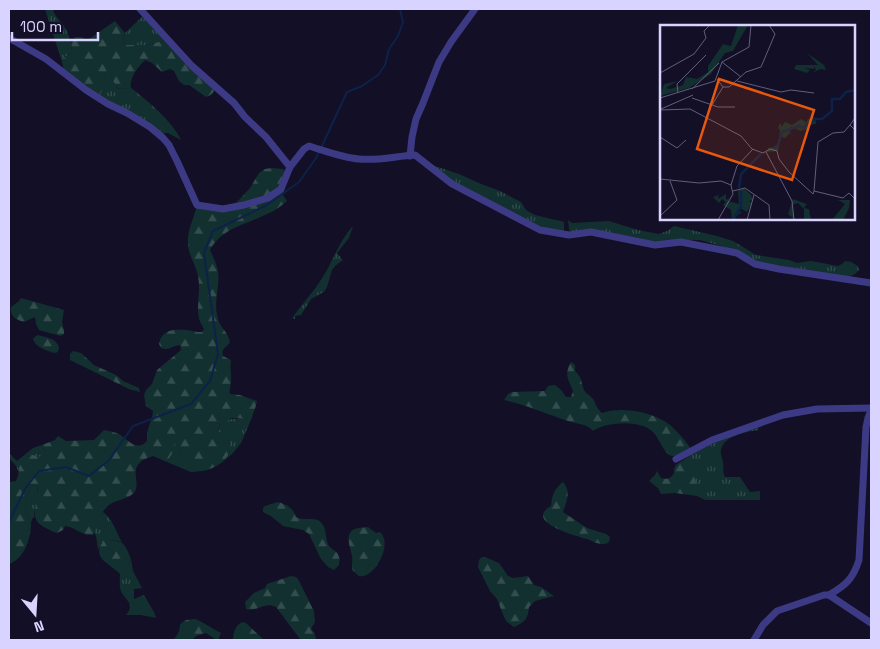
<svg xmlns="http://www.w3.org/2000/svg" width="880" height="649" viewBox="0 0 880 649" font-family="'Space Grotesk',sans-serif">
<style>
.grass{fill:url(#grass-tufts)}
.forest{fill:url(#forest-firs)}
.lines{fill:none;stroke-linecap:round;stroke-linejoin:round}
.stream{stroke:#0c2248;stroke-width:2}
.minor{stroke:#3d3a85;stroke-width:7}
.inset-river{fill:none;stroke:#0c2248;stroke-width:2.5}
.inset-road{fill:none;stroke:#625e7d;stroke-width:1}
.view{fill:#e8590c;fill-opacity:0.15;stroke:#e8590c;stroke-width:2.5}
.inset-edge{fill:none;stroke:#d9d4ff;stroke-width:2.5}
</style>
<defs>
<pattern id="grass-tufts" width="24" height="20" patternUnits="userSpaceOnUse" patternTransform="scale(1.25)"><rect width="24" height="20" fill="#12302f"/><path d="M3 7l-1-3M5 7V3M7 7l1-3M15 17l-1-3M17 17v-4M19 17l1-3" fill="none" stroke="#344d4e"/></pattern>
<pattern id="forest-firs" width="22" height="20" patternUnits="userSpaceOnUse" patternTransform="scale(1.25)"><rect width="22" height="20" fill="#12302f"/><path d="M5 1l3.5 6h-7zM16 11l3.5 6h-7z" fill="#344d4e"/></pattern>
</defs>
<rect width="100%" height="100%" fill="#130f26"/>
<!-- grass -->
<g class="grass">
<path d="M45,9h8c1,7 7,11 11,17 5,8 8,18 8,27l-11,6z"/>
<polygon points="144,15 166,40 147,45 127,45 123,42 125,33"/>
<path d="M106,75h3l8,12 2,2 12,-1c16,12 42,34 50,52l-13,-7h-3l-2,2 -64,-39 5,-18z"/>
<polygon points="422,160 435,166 459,174 481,184 500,191 521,202 526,210 535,215 564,222 564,232 548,231 455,185"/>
<polygon points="568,220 572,223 609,221 638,230 659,234 667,231 674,226 717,236 733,241 756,255 789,260 797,263 811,261 838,266 842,264 845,261 851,262 858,266 859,270 855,274 849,277 758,262 721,246 700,240 677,240 660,243 572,232 569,230"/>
<path d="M353,226l-4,12 -12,15 6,7 -8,6 -3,4 -5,17 -3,5 -13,7 -10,16 -6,1v3l-3,-1c12,-16 25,-30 35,-48 8,-15 14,-31 26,-44z"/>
<path d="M253,415l-12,28 -8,10 -10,9 6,-7 1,-12 -12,-12c3,-19 25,-8 35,-16z"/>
<path d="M758,427l1,3c-12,2 -35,5 -38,20 -1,4 1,7 2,12 1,5 -1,10 2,15h15l10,15 10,-1v9h-55l-8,-4v-4c-3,-10 -4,-27 -15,-31 24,-17 49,-25 76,-34z"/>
<path d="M175,441c6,11 9,28 23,31h-7l-24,-10 3,-4z"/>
<polygon points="42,445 45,452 45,456 42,458 37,456 19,467 18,471 16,466 9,458 9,453 17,461 33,448"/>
<path d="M34,485h3l1,11 -4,18 1,2 -3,3 -1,4c-8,-10 -7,-29 3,-38z"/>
<path d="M103,512c10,7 13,20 19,30 -7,-2 -14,-2 -21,1l-2,7c-3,-5 -1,-12 -5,-18l7,-18z"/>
<path d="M131,559l2,12 9,17 -8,1v10l10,-4 10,17 2,6 -15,-3h-15c10,-11 -1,-15 -5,-24 -2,-5 -1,-11 -1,-17 7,-3 8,-9 11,-15z"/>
</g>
<!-- forest -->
<g class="forest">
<path d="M115,21l10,12 -2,9 4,3h20l19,-5 50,48c-3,5 -4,7 -10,9l-17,-12h-5l-5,-4 -5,-10 -4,-2 -8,3 -10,-9 -7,-3c-7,7 -16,18 -14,28l-11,1 -3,-2 -8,-12h-3c-5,7 -2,15 -7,21l-35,-26 -3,-11 11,-6 -1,-11 4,-5h7l4,3 3,-1z"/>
<path d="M271,168l12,1c7,7 2,17 0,26l4,6c-6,5 -12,10 -20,13 -21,11 -44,13 -57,36 3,7 7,14 8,22 2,13 -4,28 -1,43 2,13 11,16 13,27 -4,7 -9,5 -7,14l8,4c-1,7 0,11 0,17 1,6 -2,11 -1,17l10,1 17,6c-1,4 -2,9 -4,13 -4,7 -12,4 -19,4 -5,0 -11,4 -15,8l-1,5c4,3 9,6 11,11 9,17 -26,36 -39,27 -8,-6 -10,-19 -15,-27l-2,10 -6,10 -14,-6c-30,9 -10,25 -19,37 -6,6 -18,7 -25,12 -10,8 -11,20 -16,30 -11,1 -18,-8 -28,-9l-2,4 -6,3c-4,-1 -7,-3 -11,-5 -21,-9 -5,-26 -9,-43h-3c-10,10 -11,27 -3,38 0,16 -7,36 -22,41v-82l7,-1 2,-5 1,-9 9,-11 4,-1 10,2 3,-2v-3l-3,-7 13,-5 3,-4 8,5 28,-1 10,-10c5,1 11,2 15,4 9,6 18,18 28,7 -1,-13 5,-18 6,-30l-7,-5 -2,-11 2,-5 6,-6 5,-14 24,-20 -1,-5c-9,1 -11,6 -19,3l-2,-4c3,-19 25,-15 39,-12h4l2,-3c-2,-4 -4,-7 -5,-10 -3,-14 2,-29 -1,-43 -2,-11 -10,-21 -10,-33 -1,-11 5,-23 8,-34l2,-2 30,1 9,-6 13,-14 9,-15 6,-4z"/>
<path d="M21,298l43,12 -2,12 2,8v4l-3,2 -22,-6 -3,-6 -1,-7 -11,5c-9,-3 -14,-5 -13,-15l8,-6z"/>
<path d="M38,335c8,3 17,2 21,12l-1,5 -3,1c-8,-2 -20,-6 -22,-14l3,-3z"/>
<polygon points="73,351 81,353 94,365 116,375 123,381 139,388 140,392 129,389 70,360 70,354"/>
<path d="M571,362l4,3v6c7,6 6,11 9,19 2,4 6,5 9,9 3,5 4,10 9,14 19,-7 52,-1 68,12 8,7 15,15 21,24 -5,2 -16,10 -22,6 -6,-4 -10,-17 -16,-23 -11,-12 -46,-11 -60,-1 -5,-7 -16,-7 -25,-10 -21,-7 -42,-16 -64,-21l4,-6 4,-2 33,-1 3,-5 7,-1 6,5 5,7h5l2,-6c-5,-12 -9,-17 -2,-29z"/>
<path d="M682,461l4,1c7,8 12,23 11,34l-22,-3 -14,1 -3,-6 -9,-7 6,-6 2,-4 4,7c7,2 10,0 13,-5 0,-7 2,-9 8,-12z"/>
<path d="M563,482c9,10 3,20 0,30l24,16 19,6 4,3 -1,5c-3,2 -4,2 -7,2 -6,0 -11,-4 -15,-5 -10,-3 -64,-17 -36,-33 1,-11 3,-17 12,-24z"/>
<path d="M278,502c10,3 15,6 18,15 8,4 18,0 23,4 9,6 5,16 10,25 3,4 9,5 10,11 1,3 0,5 0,8l-5,5 -6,-3 -7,-8 -12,-25 -6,-4 -20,-4 -12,-10 -8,-4v-4l2,-2z"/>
<path d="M368,527l8,6 4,-1c14,13 -7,48 -21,44 -1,-1 -5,-4 -6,-5 -2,-4 0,-11 -1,-15 -1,-7 -6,-17 -2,-23 3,-6 12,-5 18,-6z"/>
<path d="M107,540c3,1 6,0 9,1 9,0 12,11 15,18l-4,9 -3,5 -4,1c-10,-11 -29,-15 -17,-33z"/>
<path d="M482,557h3l14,6 9,13 5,2 15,-2 6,9 7,2 13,9 -19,5 -6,6c-1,12 -4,15 -15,20l-7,-5 -3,-5 -7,-18 -7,-8 -12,-24 1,-7z"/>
<path d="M291,576l5,1 2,2 16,32 1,11 -4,7 3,3 2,6 -2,2 -14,-1 -24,-32c-12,-6 -17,5 -30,2l-1,-7 9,-9 11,-5 2,-4z"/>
<path d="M195,619c9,3 17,10 26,14l-3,7 -3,-1 -9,-6 -10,3 -4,4h-19c5,-5 7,-9 7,-16l6,-4z"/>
<path d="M243,622l3,1 18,17h-31c0,-7 2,-15 10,-18z"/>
</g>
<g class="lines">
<!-- stream -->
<g class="stream">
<polyline points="321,148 347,92 362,86 378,75 385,65 389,49 398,36 403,22 400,9"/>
<polyline points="9,522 25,489 39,471 66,467 89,476 109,460 133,426 191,404 210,381 218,354 204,253 213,231 267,205 299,182 316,158 319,152"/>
</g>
<!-- minor -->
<g class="minor">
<polyline points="140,9 192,66 234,103 245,117 266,137 290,167"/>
<path d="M9,38l37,21 40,31 22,14 19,9 23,14 13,11 6,7 8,16 20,44 26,4 21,-4 24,-7 13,-9 9,-22 14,-18 5,-3c16,5 34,12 50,13 19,2 37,-3 56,-4l37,29 88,46 29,5 22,-3 64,13 26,-3 56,11 18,11 24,5 92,14"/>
<polyline points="410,156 412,137 416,119 423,103 439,62 451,42 475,9"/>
<polyline points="676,459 712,440 783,415 817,409 871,408"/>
<path d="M829,595c17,-10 24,-16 30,-35l7,-133 2,-9 3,-8"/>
<polyline points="754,640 763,625 777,611 824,595 829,595 871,623"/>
</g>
</g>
<!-- overview -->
<g transform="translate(660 25)">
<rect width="195" height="195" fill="#130f26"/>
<path d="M78,0h10l-15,26 -8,2 -14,21 -22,14 -29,8 4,-12 14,-3 -12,7 4,1 13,-4 3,-8 11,2 11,-7v-6l15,-22 8,2zM147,28l17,12 2,5 -5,-1 -9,4 4,-3 -2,-4v3l-10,-1 6,2 -3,3 -13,-4 2,-4h22zM155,92l1,7 -7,1v3l-8,3 -10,-4 -1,5 6,7 -6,-6 -5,5 -4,-1 -3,14 -11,1 1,-4 10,-2 2,-16 -2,-2 1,-3 2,-2v4l4,-5 7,3 9,-6 5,3 -1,4 3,-7zM84,163l7,7 2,5 -4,1 3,2 -5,9 -7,-4 -3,4h5l-10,8 -1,-10 -8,-5 3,-3 -4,-3 -3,4 -6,-6 6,-2 -1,4 8,-5v6l3,-2 -1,3 11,3 -1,-13zM133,174l14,5 -3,4 5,1 2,11h-7v-11l-6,-6 -6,2 2,14 -6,-5zM178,175h12l-1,8 -6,12h-11l13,-16z" fill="#12302f"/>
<path class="inset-river" d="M113,123l5,-3 4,-13 17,-6 5,2 10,-9h8l10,-8v-12h8l6,-7 9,-2M79,163l2,-14 20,-20M73,195l8,-13v-16"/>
<path class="inset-road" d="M62,37l27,-15 2,-22M62,37l19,15M0,48l34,-19 12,-16 -2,-7 6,-6M57,54l6,8h6l17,-15 15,-5 14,-33 -6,-9M77,56l44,11 10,-2 23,3M32,64l27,-26M18,68l-1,-9 29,-29M0,73l55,-17 7,-19M32,73l26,9h17M52,80l11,-18M1,84l32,-14M0,85l30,-1 51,27 11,13 11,4 7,-4 7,2 2,8 10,13 24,22 1,-3 29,7 6,-5 6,6M195,93l-5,7 5,5M0,112l17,11 9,-8M106,127l26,49 2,19M0,154l39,4 22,-2 10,4 6,-19 16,-17M73,166l12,-3 24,17 1,15M154,166l4,-49 15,-9 11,-1 6,-7M0,191l17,-16 -7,-19M58,195l15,-26 -2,-9M87,195l7,-25"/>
<path class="view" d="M59,54l95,31 -22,70 -95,-31z"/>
<rect width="195" height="195" class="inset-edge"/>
</g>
<!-- border -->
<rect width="880" height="649" fill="none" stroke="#d9d4ff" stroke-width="20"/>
<!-- north arrow -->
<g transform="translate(35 614) rotate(162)" stroke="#130f26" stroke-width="4" paint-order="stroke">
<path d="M0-4L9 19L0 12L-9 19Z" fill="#d9d4ff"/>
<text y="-8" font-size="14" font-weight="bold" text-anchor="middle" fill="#d9d4ff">N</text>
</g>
<!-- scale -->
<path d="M12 32v8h86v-8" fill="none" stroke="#d9d4ff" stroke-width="2.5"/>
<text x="20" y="32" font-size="15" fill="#d9d4ff" stroke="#130f26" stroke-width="4" paint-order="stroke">100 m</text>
</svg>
